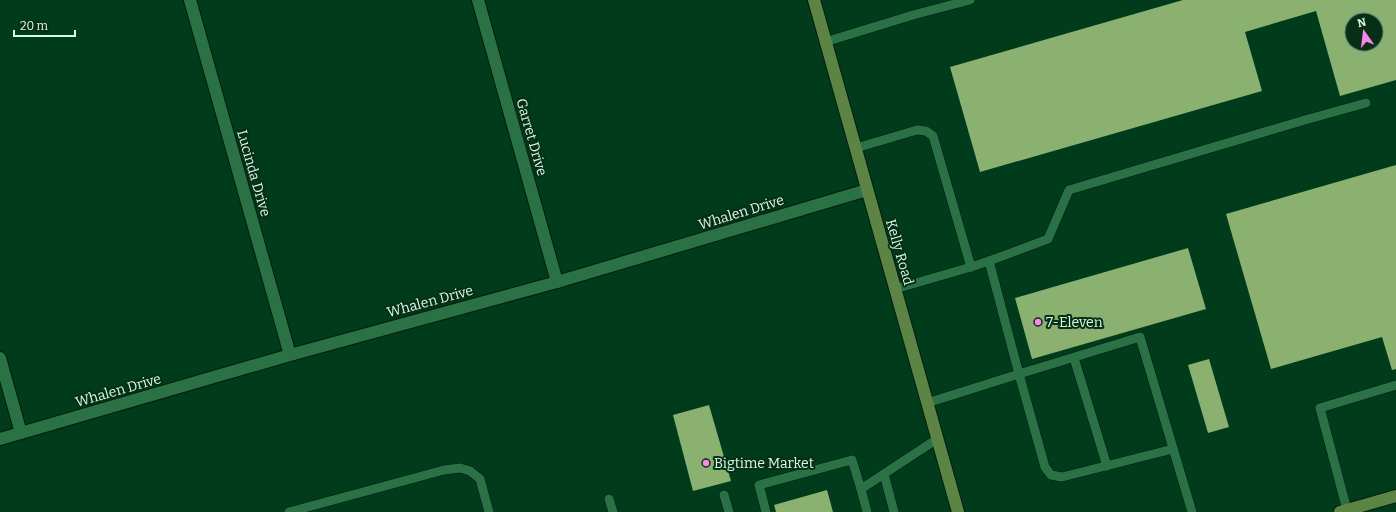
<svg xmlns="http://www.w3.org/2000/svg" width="1396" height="512" viewBox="0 0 1396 512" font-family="Bitter,serif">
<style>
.building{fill:#8ab16f;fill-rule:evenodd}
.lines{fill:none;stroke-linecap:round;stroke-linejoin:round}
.lane-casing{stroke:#071d0f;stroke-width:10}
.street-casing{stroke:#071d0f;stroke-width:14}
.secondary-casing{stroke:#071d0f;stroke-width:14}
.lane{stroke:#2a7246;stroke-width:9}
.street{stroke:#2a7246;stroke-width:12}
.secondary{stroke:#5c8545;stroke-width:12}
.poi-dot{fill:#fa87e7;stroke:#072e17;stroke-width:1.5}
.labels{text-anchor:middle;stroke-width:4;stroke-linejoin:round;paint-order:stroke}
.street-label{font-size:14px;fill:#d8fce2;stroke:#072e17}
.poi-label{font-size:14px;fill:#d8fce2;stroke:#072e17;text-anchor:start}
</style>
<rect width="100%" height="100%" fill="#003b1b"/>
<!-- building -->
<g class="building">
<path d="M1183,0h213v80l-56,16 -24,-85 -71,21 17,59 -282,81 -30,-105zM1352,20h24v24h-24z"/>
<polygon points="1396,165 1396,369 1392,370 1382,337 1271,369 1226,214"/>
<polygon points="1188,248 1206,309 1032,359 1015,298"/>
<polygon points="1209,359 1229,427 1208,433 1188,365"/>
<polygon points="709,405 731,481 693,491 673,415"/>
<polygon points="827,490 833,512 776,512 774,505"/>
</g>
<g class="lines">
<!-- lane casing -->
<g class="lane-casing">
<g id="lane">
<polyline points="825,42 913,15 970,0"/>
<polyline points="856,148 917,130 926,131 933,136 971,267 895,289"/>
<polyline points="989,261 1048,239 1069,190 1305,120 1366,103"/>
<polyline points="971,267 989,261 1019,374 1140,337 1192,512"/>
<polyline points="1074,358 1107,466"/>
<polyline points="927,403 1019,374 1045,467 1051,475 1062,477 1173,449"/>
<polyline points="884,474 894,512"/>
<polyline points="724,495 729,512"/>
<polyline points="609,499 613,512"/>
<polyline points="1347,510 1320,408 1396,385"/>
<polyline points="289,512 444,470 460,468 470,471 480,479 489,512"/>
<polyline points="766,512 759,485 852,460 861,489"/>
<polyline points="867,512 861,489 937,439"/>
</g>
</g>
<!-- street casing -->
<g class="street-casing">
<g id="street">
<polyline points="190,0 290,355"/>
<polyline points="478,0 557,282"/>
<polyline points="0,358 21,433"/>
<polyline points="0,439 290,355 557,282 867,190"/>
</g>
</g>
<!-- secondary casing -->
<g class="secondary-casing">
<g id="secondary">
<polyline points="814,0 958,512"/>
<polyline points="1340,512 1396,496"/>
</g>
</g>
<!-- lane -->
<use href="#lane" class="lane"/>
<!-- street -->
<use href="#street" class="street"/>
<!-- secondary -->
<use href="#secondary" class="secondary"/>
</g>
<!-- markers -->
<g class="poi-dot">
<circle cx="1038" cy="322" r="4"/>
<circle cx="706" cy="463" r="4"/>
</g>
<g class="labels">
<!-- street labels -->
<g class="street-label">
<text transform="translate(532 137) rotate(74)" y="5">Garret Drive</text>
<text transform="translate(254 173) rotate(74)" y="5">Lucinda Drive</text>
<text transform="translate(741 212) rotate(-17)" y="5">Whalen Drive</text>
<text transform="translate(900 252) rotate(74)" y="5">Kelly Road</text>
<text transform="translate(430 301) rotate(-15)" y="5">Whalen Drive</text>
<text transform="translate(118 390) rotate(-16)" y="5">Whalen Drive</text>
</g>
<!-- poi labels -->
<g class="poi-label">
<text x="1046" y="327">7-Eleven</text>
<text x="714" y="468">Bigtime Market</text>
</g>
</g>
<!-- north arrow -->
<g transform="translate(1364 32) rotate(346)"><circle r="19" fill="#072e17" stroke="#5b8068"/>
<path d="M0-3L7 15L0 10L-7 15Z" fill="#fa87e7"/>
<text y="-6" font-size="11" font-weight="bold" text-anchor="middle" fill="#d8fce2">N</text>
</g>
<!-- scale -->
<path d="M14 30v6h61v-6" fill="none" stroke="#d8fce2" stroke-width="2"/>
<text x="20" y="30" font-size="12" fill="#d8fce2" stroke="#072e17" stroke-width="3" paint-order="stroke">20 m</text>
</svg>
